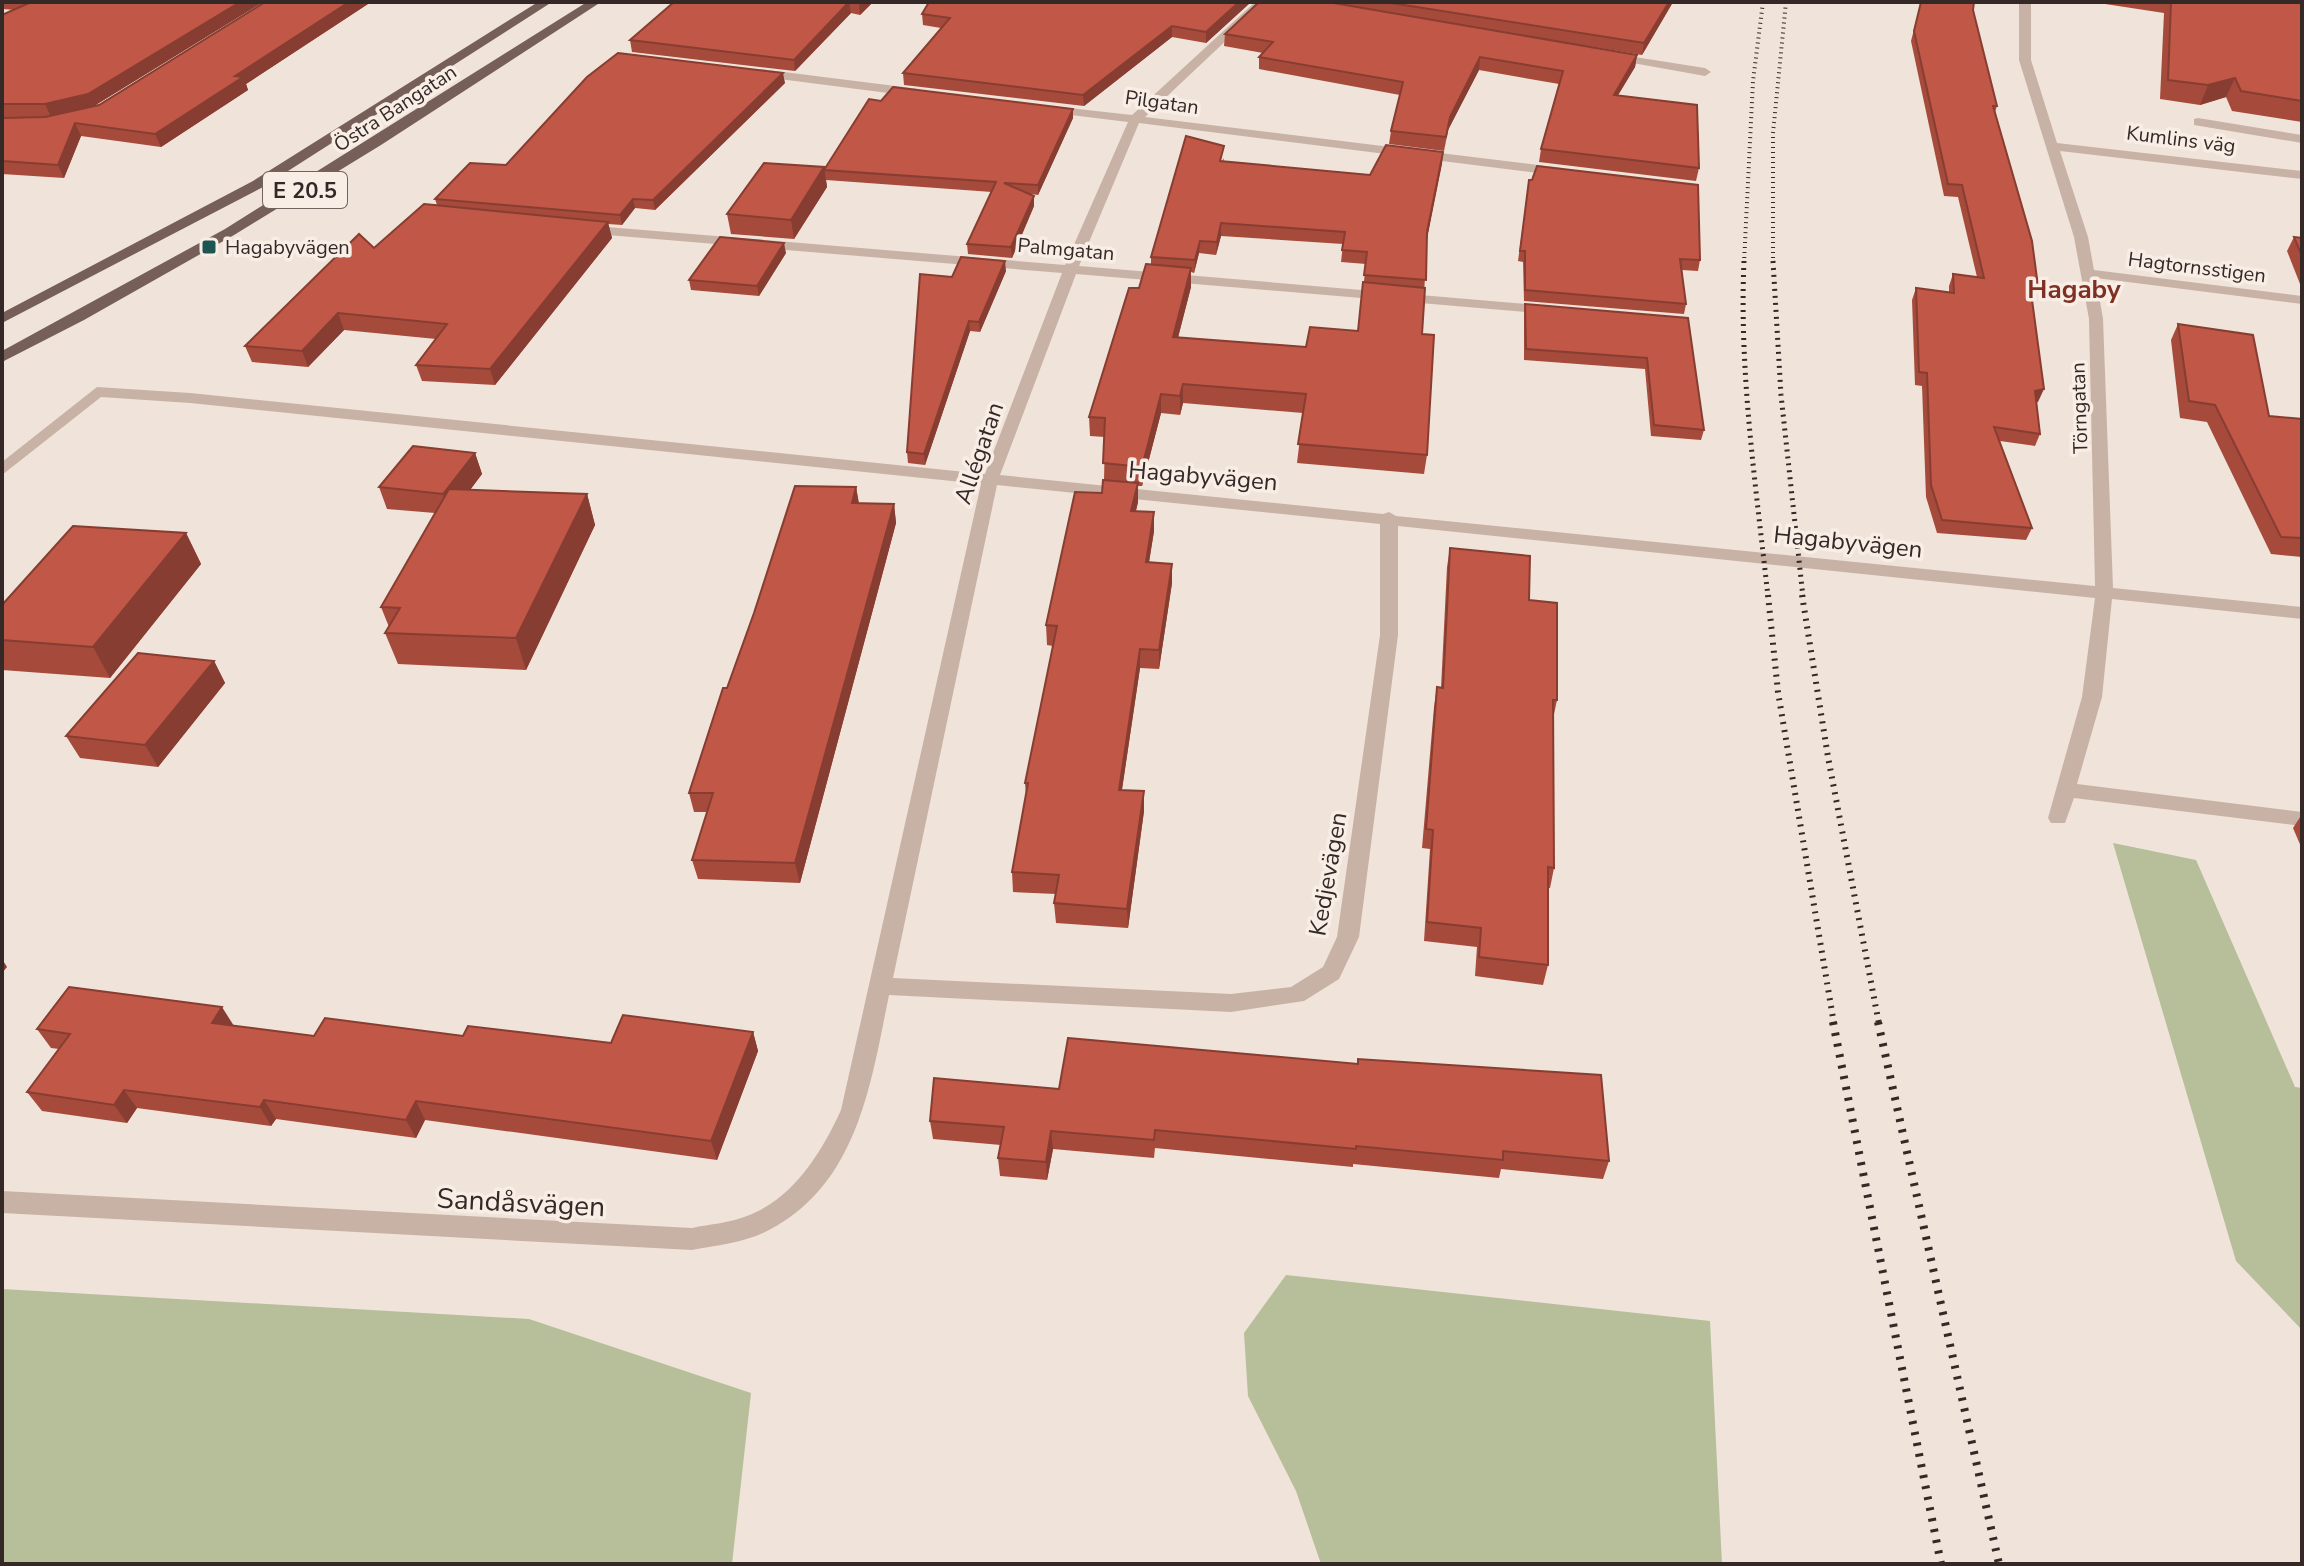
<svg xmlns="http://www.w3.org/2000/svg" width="2304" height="1566" viewBox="0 0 2304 1566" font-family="'Nunito Sans',sans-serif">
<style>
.green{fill:#b6be9a}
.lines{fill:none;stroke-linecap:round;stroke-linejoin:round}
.minor{fill:#c8b2a6;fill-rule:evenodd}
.major{fill:#755f58;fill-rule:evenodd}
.rail-far3{stroke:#342927;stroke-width:4;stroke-dasharray:1 4;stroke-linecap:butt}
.rail-far2{stroke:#342927;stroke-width:5;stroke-dasharray:2 5;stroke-linecap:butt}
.rail-far1{stroke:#342927;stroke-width:6;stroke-dasharray:2 6;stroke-linecap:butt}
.rail{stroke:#342927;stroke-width:8;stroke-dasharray:3 8;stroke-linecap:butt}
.wall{fill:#a64b3c;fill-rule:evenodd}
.shaded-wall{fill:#873d31}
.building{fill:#c15746;stroke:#873d31;stroke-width:2}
.poi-dot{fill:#1e5451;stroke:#f8eee5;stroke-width:3}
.labels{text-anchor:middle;stroke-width:7;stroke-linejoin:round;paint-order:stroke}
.far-street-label{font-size:20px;fill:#342927;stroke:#f8eee5}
.far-poi-label{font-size:20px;fill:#342927;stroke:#f8eee5;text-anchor:start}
.shield{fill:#f8eee5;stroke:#6f6460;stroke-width:2}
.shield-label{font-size:22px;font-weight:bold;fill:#342927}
.street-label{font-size:24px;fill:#342927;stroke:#f8eee5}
.far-district-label{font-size:26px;font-weight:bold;fill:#802f23;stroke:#f8eee5}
.near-street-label{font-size:28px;fill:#342927;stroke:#f8eee5}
</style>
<rect width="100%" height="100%" fill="#f0e3d9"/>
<!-- green -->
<g class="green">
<polygon points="2113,843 2196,860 2295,1087 2302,1088 2302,1330 2236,1261"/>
<polygon points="1286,1275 1710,1321 1722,1564 1321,1564 1296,1491 1248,1396 1244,1333"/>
<polygon points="2,1289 529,1319 751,1393 732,1564 2,1564"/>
</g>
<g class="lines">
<!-- minor -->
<g class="minor">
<path d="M1255,2h12l-122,115 417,51 6,4 -6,4 -423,-53 -60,143 472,40 7,4 -7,4 -475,-40 -76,201 383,39 6,-2 7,4 699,70 -6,-267 -15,-82 -55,-177v-58h12v58l26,83 245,28v8l-242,-28 28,86 6,33 208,26v8l-206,-26 7,41 10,269 189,19v12l-190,-20 -10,98 -25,87 225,28v14l-228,-28 -9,25h-14l-3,-5 34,-121 13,-99 -697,-72v109l-39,302 -20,42 -35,22 -73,11 -342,-17c-18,88 -31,189 -120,235 -24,13 -51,15 -77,20l-690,-37v-22l690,37c18,-4 38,-5 55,-12 46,-17 75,-64 94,-106l140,-626 -791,-81 -89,-6 -99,78v-13l95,-75 93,6 795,81 77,-201 -479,-40 -7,-4 7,-4 482,40 63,-143 -82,-10 -6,-4 2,-3 90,10zM997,485l383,39v111l-43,302 -14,30 -32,20 -60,7 -338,-16z"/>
<polygon points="1609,53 1705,68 1711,72 1705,76 1605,58 1605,54"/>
<polygon points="760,69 919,89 925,93 919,97 756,76 754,73"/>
<polygon points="2198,118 2302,135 2302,143 2194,125 2194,119"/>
</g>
<!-- major -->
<g class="major">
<polygon points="538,2 552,2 263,187 2,323 2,313 253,181"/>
<polygon points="587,2 601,2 381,145 234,235 84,320 2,362 2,351 225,229"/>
</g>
<!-- rail-far3 -->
<g class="rail-far3">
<polyline points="1744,263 1753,81 1763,2"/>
<polyline points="1773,263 1773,133 1786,2"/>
</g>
<!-- rail-far2 -->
<g class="rail-far2">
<path d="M1744,261c-5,112 12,225 24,336"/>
<polyline points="1773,261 1781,395 1803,597"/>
</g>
<!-- rail-far1 -->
<g class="rail-far1">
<polyline points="1768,595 1778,692 1834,1024"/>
<polyline points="1802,595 1828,757 1879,1024"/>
</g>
<!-- rail -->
<g class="rail">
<polyline points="1833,1022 1941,1564"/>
<polyline points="1878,1022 1999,1564"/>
</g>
</g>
<!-- wall -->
<g class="wall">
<polygon points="2,2 263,2 94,106 99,105 265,2 371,2 246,84 248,90 161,147 81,136 64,178 2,174 2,118 46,117 2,117 2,15 15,10 2,9"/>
<polygon points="674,2 873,2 860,15 851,13 795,71 632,52 630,40"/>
<polygon points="1251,2 1206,43 1172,37 1084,106 904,85 903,73 941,28 923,25 922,14"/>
<polygon points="1259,2 1673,2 1642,55 1576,44 1637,55 1635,67 1618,95 1699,168 1696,181 1539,162 1541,149 1559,84 1479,70 1448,130 1444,151 1389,144 1391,131 1400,95 1259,69 1259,57 1263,53 1224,46 1225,34"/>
<polygon points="1921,2 1973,10 1997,106 1995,112 2038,286 2033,298 2032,297 2038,402 2036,402 2040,434 2035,446 2000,441 2032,528 2026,540 1937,533 1926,497 1922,386 1915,385 1912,300 1916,288 1949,293 1949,286 1953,274 1977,277 1958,197 1944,196 1911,41"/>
<polygon points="2092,2 2302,2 2302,122 2232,111 2226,97 2200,105 2160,99 2164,13"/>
<polygon points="785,83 655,210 635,208 622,225 608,224 612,238 495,385 422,381 416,365 436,339 344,330 308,367 252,362 245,346 374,248 437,205 435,199 506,165"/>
<polygon points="1073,118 1038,195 1031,194 1034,196 1034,206 1012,258 968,254 967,244 992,192 826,180 827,187 794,239 731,234 727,214 824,167"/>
<path d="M1443,152l-16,86 -5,96 5,121 -3,19 -127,-11 6,-50 -120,-10 -3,12 -19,-2 -19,73h-4v16l-2,9 18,1v19l-5,31 23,2v19l-13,86 -19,-1 -18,122 22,1v20l-16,117 -72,-5 -2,-20 2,-9 -43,-2 -1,-20 14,-77 -1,-12 28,-137 -6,-1 -1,-20 56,-132 2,-13 1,-43 -15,-1 -1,-19 50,-129 12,-23v-8l73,-99 -1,4 147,13zM1221,236l122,8 -2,18 25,2 -8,67 -52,16 -128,-9 13,-51v-15l3,1 5,-20 17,2z"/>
<polygon points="1529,180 1700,260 1698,271 1682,270 1686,304 1684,314 1524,301 1523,262 1518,261"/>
<polygon points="2294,237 2302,238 2302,289 2287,251"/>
<polygon points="786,253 759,296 691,290 689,280"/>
<polygon points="1006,271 980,332 970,331 925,465 908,463 907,452 952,277"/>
<polygon points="1525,304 1688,318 1704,430 1701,440 1651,436 1645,369 1524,360 1524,315"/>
<polygon points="2178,324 2269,416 2302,419 2302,557 2271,554 2207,422 2180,418 2171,340"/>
<polygon points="475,453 482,474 470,490 587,494 595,525 526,670 398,664 385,633 389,627 381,607 435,513 387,509 379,487"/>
<polygon points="856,487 859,503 894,504 896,523 800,883 698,879 692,860 707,812 694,812 689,793 727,688"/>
<polygon points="186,533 201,564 110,678 2,670 2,605"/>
<polygon points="1450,548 1529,600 1557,700 1553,719 1554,868 1550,888 1548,888 1548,965 1543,985 1475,976 1477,947 1424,941 1430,849 1422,848 1434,707 1437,687 1441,688 1447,567"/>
<polygon points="214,661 225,683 158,767 80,758 66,736"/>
<polygon points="2302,814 2302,849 2293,828"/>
<polygon points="234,1026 314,1036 463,1036 611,1043 753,1032 758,1051 717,1160 425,1120 416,1138 276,1119 271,1126 137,1108 127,1123 42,1111 27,1092 59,1049 51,1048 37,1029"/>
<polygon points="934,1078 1609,1161 1603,1179 1501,1169 1499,1178 1353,1164 1353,1167 1155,1148 1154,1158 1053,1149 1047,1180 1000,1176 998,1158 1001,1145 933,1139 930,1121"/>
</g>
<!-- shaded-wall -->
<g class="shaded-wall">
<polygon points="240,2 263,2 94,106 51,117 45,104"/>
<polygon points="349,2 371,2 246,84 248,90 161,147 155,134 235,76"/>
<polygon points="849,2 851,13 795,71 794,60"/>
<polygon points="860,2 873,2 860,15 859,3"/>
<polygon points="1239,2 1251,2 1206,43 1206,32"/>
<polygon points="1669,2 1673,2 1642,55 1644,43"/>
<polygon points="1172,26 1172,37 1084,106 1083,95"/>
<polygon points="1637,55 1635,67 1611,107 1614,95"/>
<polygon points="1480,57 1479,70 1448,130 1444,151 1450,117"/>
<polygon points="783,73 785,83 655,210 653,200"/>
<polygon points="2235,78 2226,97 2200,105 2208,85"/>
<polygon points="1073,109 1073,118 1038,195 1038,185"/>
<polygon points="75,123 81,136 64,178 58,165"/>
<polygon points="1443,152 1442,164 1426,244 1427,232"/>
<polygon points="824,167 827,187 794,239 791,220"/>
<polygon points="1034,196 1034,206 1012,258 1011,247"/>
<polygon points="633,199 635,208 622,225 620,215"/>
<polygon points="608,222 612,238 495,385 490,369"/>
<polygon points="1221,223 1221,236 1216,255 1217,242"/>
<polygon points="1200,241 1199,253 1194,273 1195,260"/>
<polygon points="784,243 786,253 759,296 757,286"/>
<polygon points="1005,261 1006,271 980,332 979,322"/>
<polygon points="1191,268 1191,287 1173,356 1173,337"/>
<polygon points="338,313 344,330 308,367 302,351"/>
<polygon points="969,321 970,331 925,465 924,454"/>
<polygon points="1183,384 1183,403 1180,415 1180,396"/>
<polygon points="2044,389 2038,402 2030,403 2035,391"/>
<polygon points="1161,394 1161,413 1142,486 1142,467"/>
<polygon points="475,453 482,474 451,515 443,494"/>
<polygon points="1138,483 1138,502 1131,530 1131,511"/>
<polygon points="856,487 859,506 852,503"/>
<polygon points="587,494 595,525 526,670 516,638"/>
<polygon points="894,504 896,523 800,883 795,863"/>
<polygon points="1154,512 1154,531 1146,581 1146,562"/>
<polygon points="186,533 201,564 110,678 93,647"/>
<polygon points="1172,564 1172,583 1159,669 1159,650"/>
<polygon points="1140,649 1140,668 1119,809 1119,790"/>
<polygon points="214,661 225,683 158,767 145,745"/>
<polygon points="1144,791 1144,811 1128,928 1127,909"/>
<polygon points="2,959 7,967 2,973"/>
<polygon points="222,1007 234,1026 212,1023"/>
<polygon points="753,1032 758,1051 717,1160 711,1141"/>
<polygon points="124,1090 137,1108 127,1123 114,1105"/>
<polygon points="264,1100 276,1119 271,1126 260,1107"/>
<polygon points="416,1101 425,1120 416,1138 406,1120"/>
<polygon points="1051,1131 1053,1149 1047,1180 1046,1162"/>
</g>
<!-- building -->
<g class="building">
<polygon points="31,2 240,2 88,94 45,104 2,104 2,15"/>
<polygon points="265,2 349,2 235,76 243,77 155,134 75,123 58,165 2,161 2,118 45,117 99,105"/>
<polygon points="674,2 849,2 794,60 630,40"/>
<polygon points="929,2 1239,2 1206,32 1172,26 1083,95 903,73 950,18 922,14"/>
<polygon points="1259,2 1328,2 1637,55 1614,95 1697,105 1699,168 1541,149 1563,71 1480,57 1450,117 1446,137 1391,131 1403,82 1259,57 1273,42 1225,34"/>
<polygon points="1385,2 1669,2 1644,43"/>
<polygon points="1921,2 1974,2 1973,10 1997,106 1993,106 2032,241 2038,286 2030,285 2044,389 2035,391 2040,434 1994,427 2032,528 1942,520 1931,485 1927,373 1919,372 1916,288 1954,293 1953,274 1984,278 1962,185 1948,184 1914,31"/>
<polygon points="2171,2 2302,2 2302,101 2241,91 2235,78 2208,85 2168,80"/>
<polygon points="618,53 783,73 653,200 633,199 620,215 435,199 470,163 506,165 587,77"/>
<polygon points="893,87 1073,109 1038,185 1004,183 1034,196 1011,247 967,244 996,182 824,170 869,99 881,101"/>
<polygon points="1186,136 1224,146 1220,161 1370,175 1386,145 1443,152 1427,232 1426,280 1364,275 1367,252 1342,250 1345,232 1221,223 1217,242 1200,241 1195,260 1151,257"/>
<polygon points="764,163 824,167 791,220 727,214"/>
<polygon points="1537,166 1698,185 1700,260 1680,259 1686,304 1525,290 1525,251 1520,251 1529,180 1532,180"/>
<polygon points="424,204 608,222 490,369 416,365 447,324 338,313 302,351 245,346 359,234 374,248"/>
<polygon points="720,237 784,243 757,286 689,280"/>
<polygon points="2294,237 2302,238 2302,256"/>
<polygon points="961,257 1005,261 979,322 969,321 924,454 907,452 920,274 952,277"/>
<polygon points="1146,264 1191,268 1173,337 1306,347 1310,327 1358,331 1363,282 1425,288 1422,334 1434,335 1427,455 1298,444 1306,394 1183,384 1180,396 1161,394 1142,467 1103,463 1105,418 1089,417 1129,288 1139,288"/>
<polygon points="1525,304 1688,318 1704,430 1654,425 1647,358 1526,349"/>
<polygon points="2178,324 2253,335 2269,416 2302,419 2302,538 2281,537 2215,405 2189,401"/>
<polygon points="413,446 475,453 443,494 379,487"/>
<polygon points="1103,480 1138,483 1131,511 1154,512 1146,562 1172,564 1159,650 1140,649 1119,790 1144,791 1127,909 1054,903 1059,875 1012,872 1028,783 1025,783 1057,626 1046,625 1075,492 1102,493"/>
<polygon points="795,486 856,487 852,503 894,504 795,863 692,860 713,793 689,793 723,688 727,688 754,613"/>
<polygon points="449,489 587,494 516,638 385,633 400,608 381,607"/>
<polygon points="73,526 186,533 93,647 2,640 2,605"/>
<polygon points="1450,548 1530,556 1529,600 1557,603 1557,700 1553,700 1554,868 1548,867 1548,965 1479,957 1481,928 1427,922 1433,830 1426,829 1437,687 1443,688"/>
<polygon points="138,653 214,661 145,745 66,736"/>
<polygon points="69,987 222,1007 212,1023 314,1036 325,1018 463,1036 468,1026 611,1043 623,1015 753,1032 711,1141 416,1101 406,1120 264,1100 260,1107 124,1090 114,1105 27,1092 70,1034 37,1029"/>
<polygon points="1068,1038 1358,1064 1358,1059 1601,1075 1609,1161 1503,1151 1503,1160 1356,1146 1356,1149 1155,1130 1154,1140 1051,1131 1046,1162 998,1158 1004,1127 930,1121 934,1078 1059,1089"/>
</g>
<!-- markers -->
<rect class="poi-dot" x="201" y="239" width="16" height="16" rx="4"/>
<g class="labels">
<!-- far-street labels -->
<g class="far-street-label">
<text transform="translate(1162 102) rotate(8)" y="7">Pilgatan</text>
<text transform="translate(395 108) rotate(-33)" y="7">Östra Bangatan</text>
<text transform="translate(2181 139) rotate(7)" y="7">Kumlins väg</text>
<text transform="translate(1066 249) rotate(5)" y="7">Palmgatan</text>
<text transform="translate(2197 267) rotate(7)" y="7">Hagtornsstigen</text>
<text transform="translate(2079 408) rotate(-92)" y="7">Törngatan</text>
</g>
<!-- far-poi labels -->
<g class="far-poi-label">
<text x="225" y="254">Hagabyvägen</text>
</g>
<!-- shield labels -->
<rect class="shield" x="263" y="172" width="84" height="36" rx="6"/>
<g class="shield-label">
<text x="305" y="198">E 20.5</text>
</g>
<!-- street labels -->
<g class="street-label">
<text transform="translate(979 453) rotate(-71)" y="8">Allégatan</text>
<text transform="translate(1203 476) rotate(5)" y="8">Hagabyvägen</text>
<text transform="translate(1848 542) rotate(6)" y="8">Hagabyvägen</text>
<text transform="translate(1328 874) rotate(-80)" y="8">Kedjevägen</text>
</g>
<!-- far-district labels -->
<g class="far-district-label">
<text x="2074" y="298">Hagaby</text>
</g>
<!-- near-street labels -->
<g class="near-street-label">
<text transform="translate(521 1202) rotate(3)" y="10">Sandåsvägen</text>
</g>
</g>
<!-- border -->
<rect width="2304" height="1566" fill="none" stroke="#342927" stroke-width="8"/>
</svg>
